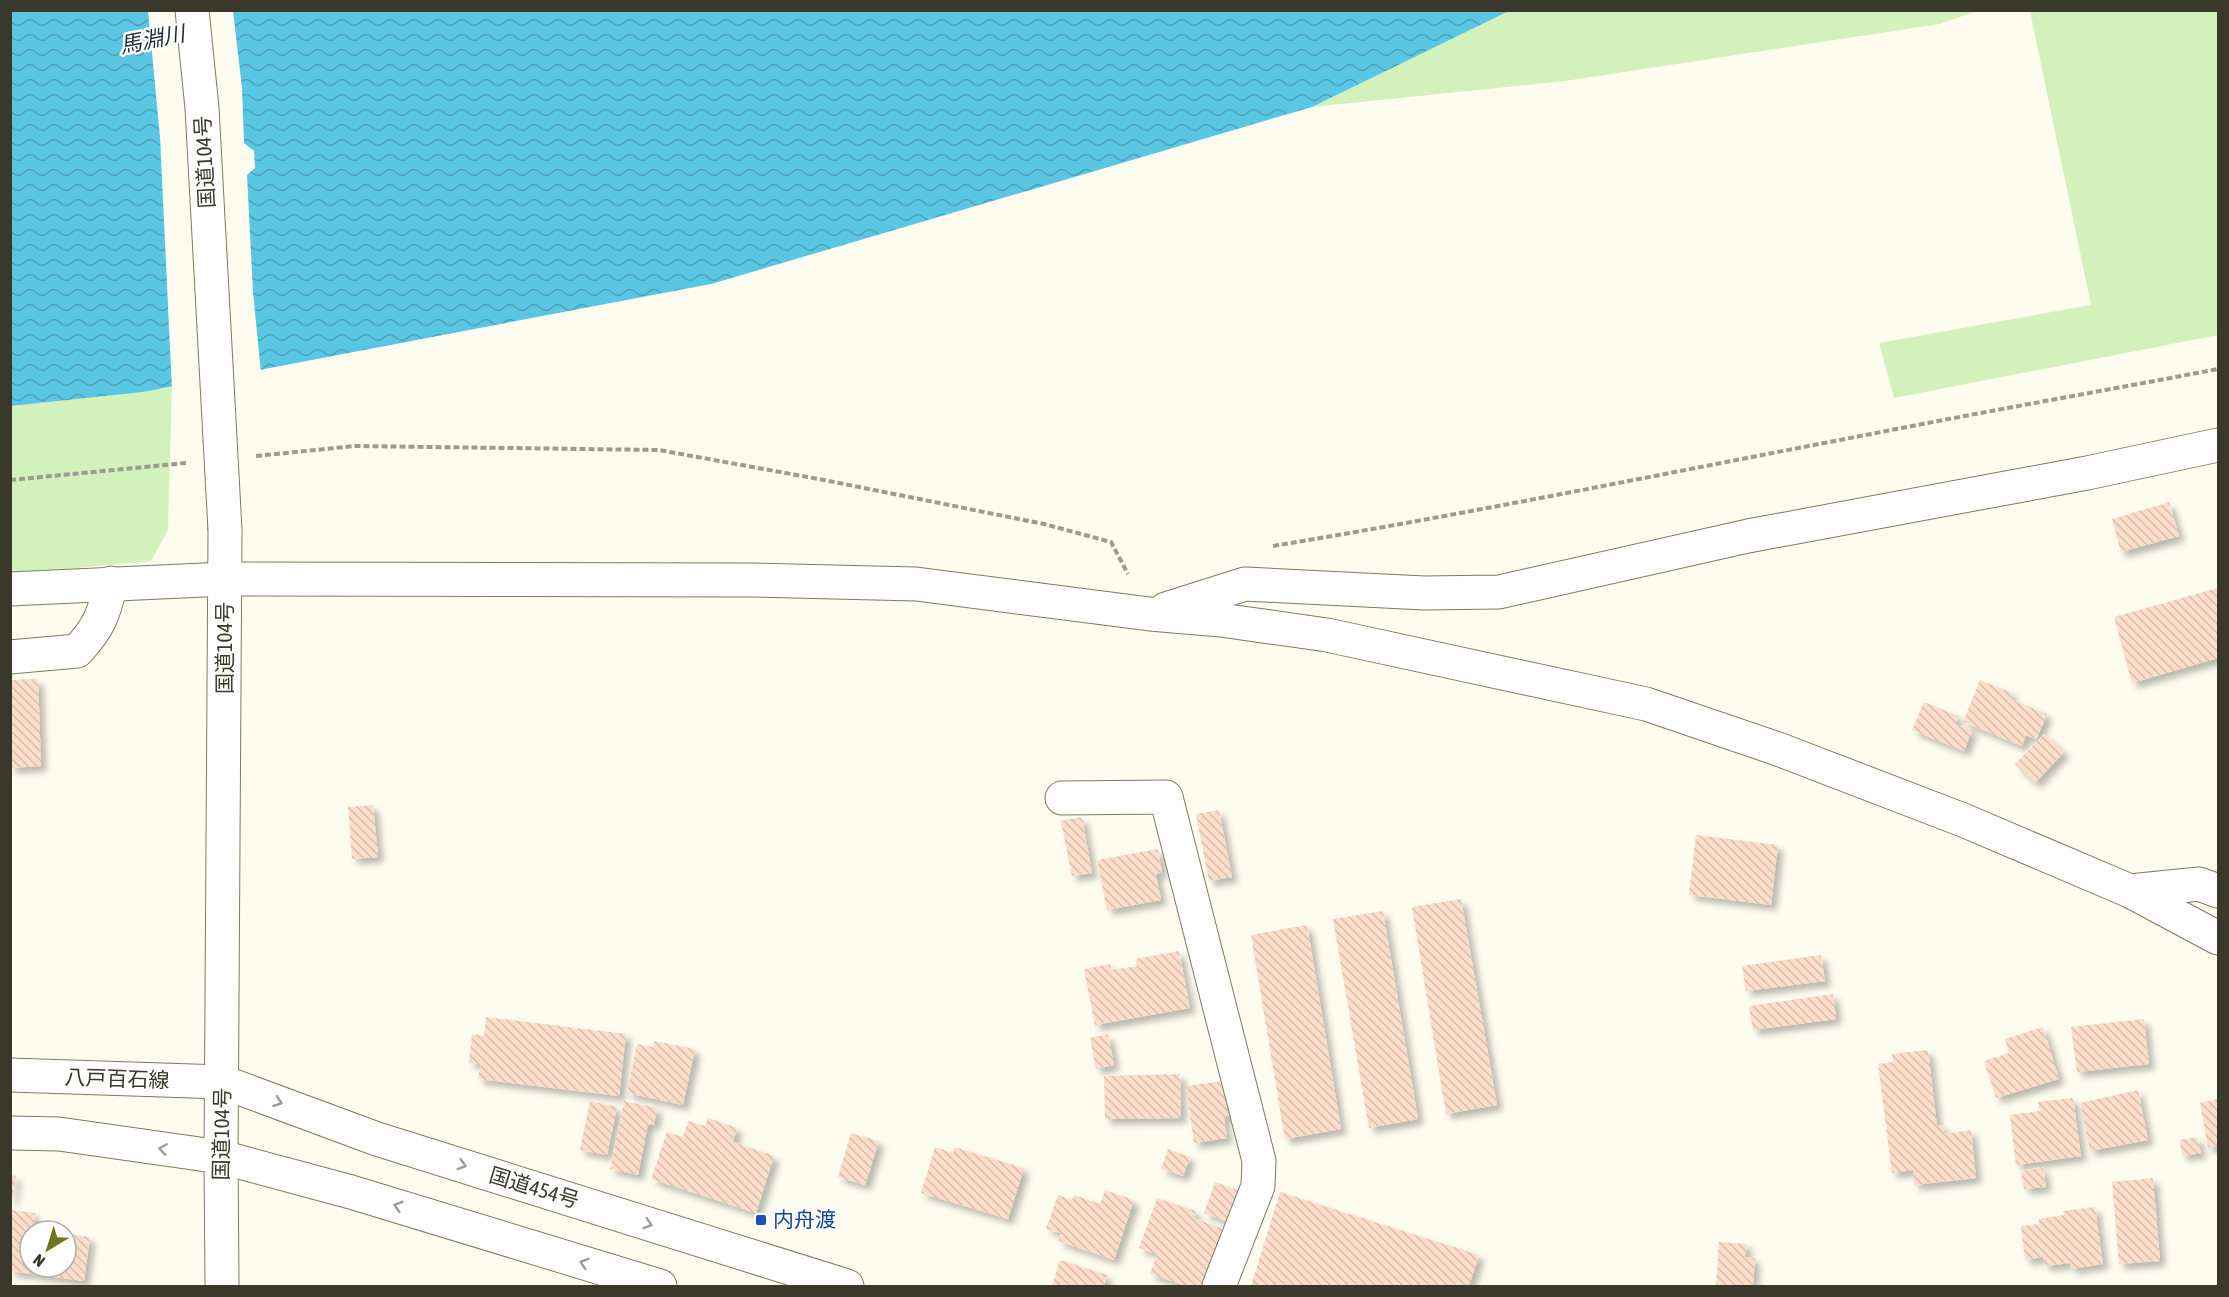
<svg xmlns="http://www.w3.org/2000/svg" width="2229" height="1297" viewBox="0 0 2229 1297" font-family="'Asap Condensed','Noto Sans JP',sans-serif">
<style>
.green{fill:#d3f1bb}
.water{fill:url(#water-waves)}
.pier{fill:#fefcef}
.building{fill:url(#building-back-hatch);filter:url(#shadow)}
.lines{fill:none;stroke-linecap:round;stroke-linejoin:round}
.minor-casing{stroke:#7f795d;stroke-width:35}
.major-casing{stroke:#7f795d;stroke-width:35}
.highway-casing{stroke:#7f795d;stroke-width:35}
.path{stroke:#9d9a8e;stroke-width:4;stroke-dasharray:6 3;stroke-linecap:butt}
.minor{stroke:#fff;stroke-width:33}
.major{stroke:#fff;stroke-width:33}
.highway{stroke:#fff;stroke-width:33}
.highway-bridge-casing{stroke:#7f795d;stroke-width:35;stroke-linecap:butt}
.highway-bridge{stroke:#fff;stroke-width:33}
.oneway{stroke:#9c9b95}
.transit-dot{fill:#1a4fb4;stroke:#fff;stroke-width:2}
.labels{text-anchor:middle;stroke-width:5;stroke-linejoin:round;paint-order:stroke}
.street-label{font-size:21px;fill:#3a372b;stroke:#fff}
.transit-label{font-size:21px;fill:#164399;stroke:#fff;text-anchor:start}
.water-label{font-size:22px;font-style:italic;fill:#192d33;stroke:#fff}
</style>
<defs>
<pattern id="water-waves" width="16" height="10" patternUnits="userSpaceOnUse" patternTransform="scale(1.5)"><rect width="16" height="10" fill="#59c7e3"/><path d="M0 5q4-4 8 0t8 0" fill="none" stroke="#4ba2b8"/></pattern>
<pattern id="building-back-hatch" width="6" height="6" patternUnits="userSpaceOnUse" patternTransform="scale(1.5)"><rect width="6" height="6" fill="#fcddca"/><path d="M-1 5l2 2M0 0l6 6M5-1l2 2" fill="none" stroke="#d9beae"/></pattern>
<filter id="shadow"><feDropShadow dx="5.5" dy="5.5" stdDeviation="3" flood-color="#0004"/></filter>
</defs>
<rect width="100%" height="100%" fill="#fefcef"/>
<!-- green -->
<g class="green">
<polygon points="1509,11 1977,11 1940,24 1565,81 1312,107"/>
<polygon points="2030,11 2218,11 2218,335 1894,398 1879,343 2091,305"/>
<polygon points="172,387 168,530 151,561 11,574 11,406 143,392"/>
</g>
<!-- water -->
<polygon class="water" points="11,11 1509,11 1312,107 711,284 143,392 11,406"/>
<!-- pier -->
<polygon class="pier" points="148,11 233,11 242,88 244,143 254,151 255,168 247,175 253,292 261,373 172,390 160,137"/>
<!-- building -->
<g class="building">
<polygon points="2169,502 2179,536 2121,552 2112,519"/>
<polygon points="2218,588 2218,658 2132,683 2114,617"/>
<polygon points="38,679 41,766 10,768 10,680"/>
<polygon points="1980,680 2012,693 2010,699 2047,714 2036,740 2026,735 2022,746 1963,722"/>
<polygon points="1924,702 1958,716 1955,724 1972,730 1964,751 1912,730"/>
<polygon points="2044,734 2064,752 2035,783 2015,764"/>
<polygon points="373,805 378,857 352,859 348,807"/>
<polygon points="1219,810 1232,877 1209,881 1196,814"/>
<polygon points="1082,817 1092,873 1072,876 1061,821"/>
<polygon points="1696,835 1778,845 1771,905 1689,895"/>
<polygon points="1158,849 1162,873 1156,874 1161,900 1107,910 1097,860"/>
<polygon points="1461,899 1497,1105 1446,1114 1412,907"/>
<polygon points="1383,911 1418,1119 1369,1128 1333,919"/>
<polygon points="1307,925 1341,1129 1285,1139 1251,935"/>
<polygon points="1179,951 1190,1008 1095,1025 1084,969 1110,964 1112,970 1137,966 1135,959"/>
<polygon points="1821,955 1825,981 1746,991 1742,966"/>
<polygon points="1833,994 1836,1019 1753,1030 1749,1006"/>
<polygon points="486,1017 626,1034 619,1096 478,1079 481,1064 469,1063 472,1034 484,1036"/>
<polygon points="2144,1019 2149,1064 2077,1072 2071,1027"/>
<polygon points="2043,1027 2059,1079 1996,1098 1984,1061 2009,1053 2005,1039"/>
<polygon points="1108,1034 1114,1065 1096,1069 1090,1038"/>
<polygon points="654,1041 695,1049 683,1105 627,1093 637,1044 653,1047"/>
<polygon points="1928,1050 1937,1126 1943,1125 1944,1134 1971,1130 1976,1178 1914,1185 1913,1170 1892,1173 1878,1064 1893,1062 1892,1054"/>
<polygon points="1180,1074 1181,1118 1105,1119 1104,1076"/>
<polygon points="1224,1081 1229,1116 1224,1117 1227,1138 1194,1143 1186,1086"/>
<polygon points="2138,1090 2148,1140 2090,1151 2080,1103"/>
<polygon points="2073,1098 2081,1156 2016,1165 2010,1115 2040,1111 2038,1102"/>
<polygon points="2218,1099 2218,1146 2208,1148 2200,1103"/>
<polygon points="590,1101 617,1107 607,1155 580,1150"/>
<polygon points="624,1101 657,1108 654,1125 648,1124 638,1175 610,1169"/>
<polygon points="708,1118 737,1128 733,1142 774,1156 756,1213 651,1179 667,1132 683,1137 688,1121 705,1126"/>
<polygon points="851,1133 879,1141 865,1185 838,1177"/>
<polygon points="2197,1137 2201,1153 2182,1156 2180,1140"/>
<polygon points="935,1147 953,1153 954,1147 1024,1168 1008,1219 921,1193"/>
<polygon points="1168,1149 1190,1157 1183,1176 1161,1169"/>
<polygon points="2043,1167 2046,1187 2024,1189 2021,1171"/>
<polygon points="10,1175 16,1176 12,1202 10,1201"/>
<polygon points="2153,1178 2160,1261 2119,1264 2112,1182"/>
<polygon points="1215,1182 1240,1191 1229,1222 1204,1213"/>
<polygon points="1105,1190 1134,1200 1114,1260 1058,1241 1061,1233 1046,1229 1058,1195 1072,1200 1074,1195 1100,1204"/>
<polygon points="1280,1192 1479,1255 1469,1286 1251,1286"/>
<polygon points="1157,1198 1196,1211 1194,1218 1223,1229 1204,1286 1186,1286 1150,1274 1157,1254 1139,1248"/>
<polygon points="2095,1207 2103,1264 2071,1269 2070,1263 2045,1266 2043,1257 2025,1260 2021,1226 2039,1224 2039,1219 2064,1215 2063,1211"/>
<polygon points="10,1210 35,1213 33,1231 30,1231 30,1267 66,1267 66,1234 90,1237 84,1281 10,1271"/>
<polygon points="1719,1242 1747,1244 1745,1257 1755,1258 1753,1286 1716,1286"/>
<polygon points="1060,1260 1107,1275 1104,1286 1052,1286"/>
</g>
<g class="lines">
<!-- minor casing -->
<g class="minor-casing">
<g id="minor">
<polyline points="10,589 225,579 750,580 916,584 1150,614 1221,620 1327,635 1646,704 1778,749 1963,820 2130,891 2218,938"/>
<polyline points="1166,609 1245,584 1424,593 1499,592 1748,536 2087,473 2218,445"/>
<path d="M10,657l67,-6c22,-23 27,-37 34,-68"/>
<polyline points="1062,798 1166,797 1259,1161 1258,1186 1219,1286"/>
<polyline points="2130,891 2199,884 2218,891"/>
</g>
</g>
<!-- major casing -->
<g class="major-casing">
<g id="major">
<polyline points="10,1075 223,1082"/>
<polyline points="10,1133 59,1134 221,1157"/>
</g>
</g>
<!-- highway casing -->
<g class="highway-casing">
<g id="highway">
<polyline points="223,1082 377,1139 847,1286"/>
<polyline points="221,1157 351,1192 660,1286"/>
<polyline points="222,1286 221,1157 225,530"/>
</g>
</g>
<!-- path -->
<g class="path">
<polyline points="256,456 355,446 659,450 824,480 1044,524 1111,542 1128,574"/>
<polyline points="10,480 186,463"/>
<path d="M1273,546c200,-33 399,-74 598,-112 116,-23 232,-43 347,-65"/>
</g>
<!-- minor -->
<use href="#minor" class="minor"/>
<!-- major -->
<use href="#major" class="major"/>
<!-- highway -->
<use href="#highway" class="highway"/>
<!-- highway-bridge casing -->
<g class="highway-bridge-casing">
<polyline id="highway-bridge" points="192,10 202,108 225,530"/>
</g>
<!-- highway-bridge -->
<use href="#highway-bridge" class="highway-bridge"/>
</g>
<!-- one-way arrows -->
<defs><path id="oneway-chevron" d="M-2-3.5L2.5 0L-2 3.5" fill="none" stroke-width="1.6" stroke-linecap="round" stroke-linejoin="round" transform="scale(1.5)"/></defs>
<g class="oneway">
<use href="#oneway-chevron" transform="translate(278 1102) rotate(20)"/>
<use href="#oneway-chevron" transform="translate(163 1149) rotate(-172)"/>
<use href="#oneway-chevron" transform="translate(462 1165) rotate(17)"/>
<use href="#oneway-chevron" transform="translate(398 1206) rotate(-163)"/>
<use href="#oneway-chevron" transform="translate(648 1224) rotate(17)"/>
<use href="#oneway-chevron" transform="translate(584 1263) rotate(-163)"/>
</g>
<!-- markers -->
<rect class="transit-dot" x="755" y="1214" width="12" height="12" rx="3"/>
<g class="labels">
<!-- street labels -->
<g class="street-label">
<text transform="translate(205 162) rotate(-93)" y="7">国道104号</text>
<text transform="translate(225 648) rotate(-90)" y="7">国道104号</text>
<text transform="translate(117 1079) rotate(2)" y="7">八戸百石線</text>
<text transform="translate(222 1134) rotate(-89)" y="7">国道104号</text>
<text transform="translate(534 1188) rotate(17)" y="7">国道454号</text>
</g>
<!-- transit labels -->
<g class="transit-label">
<text x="773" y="1227">内舟渡</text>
</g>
<!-- water labels -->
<g class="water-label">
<text transform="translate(152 39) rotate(-11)" y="8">馬淵川</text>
</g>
</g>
<!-- border -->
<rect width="2229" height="1297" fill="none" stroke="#3a372b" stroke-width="24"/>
<!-- north arrow -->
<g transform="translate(48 1249) rotate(218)"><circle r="28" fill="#ffffff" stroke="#b0afaa" stroke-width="1.5"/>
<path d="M0-4.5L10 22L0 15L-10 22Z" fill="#71751c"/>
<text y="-9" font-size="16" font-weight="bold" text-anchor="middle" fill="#3a372b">N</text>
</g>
</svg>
